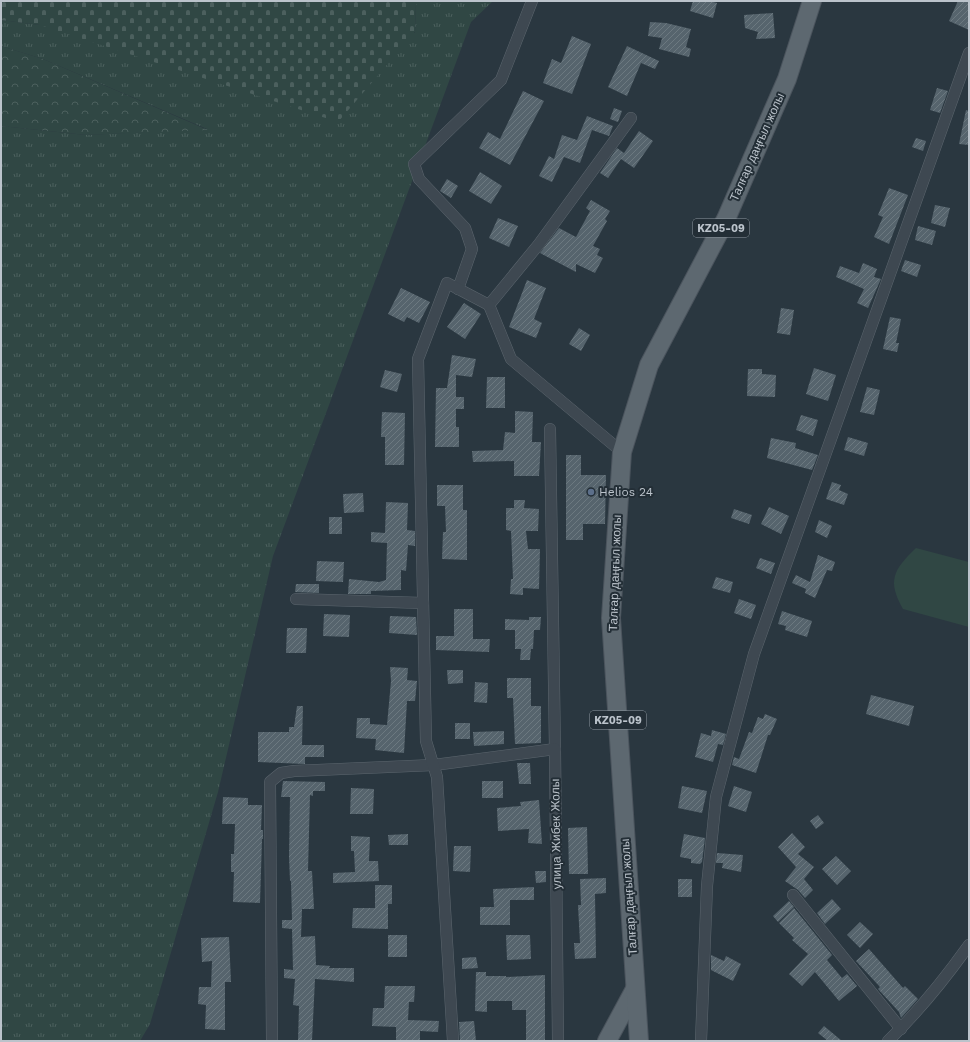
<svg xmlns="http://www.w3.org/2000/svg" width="970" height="1042" viewBox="0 0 970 1042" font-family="'Work Sans',sans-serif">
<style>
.grass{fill:url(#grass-tufts)}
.forest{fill:url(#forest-crowns)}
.cemetery{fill:url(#cemetery-stones)}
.park{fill:#304744}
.building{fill:url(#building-hatch)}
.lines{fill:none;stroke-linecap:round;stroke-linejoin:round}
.street-casing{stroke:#5c666e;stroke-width:12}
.primary-casing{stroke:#4b545d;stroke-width:20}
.street{stroke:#3e4851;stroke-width:11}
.primary{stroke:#5d6870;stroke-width:18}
.service-dot{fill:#5c6f8a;stroke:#232e36;stroke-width:1.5}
.labels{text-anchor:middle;stroke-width:4;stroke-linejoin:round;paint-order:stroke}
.shield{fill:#232e36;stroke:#8d969e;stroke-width:1}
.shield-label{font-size:11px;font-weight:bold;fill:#bbc3cb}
.street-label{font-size:12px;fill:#bbc3cb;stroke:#232e36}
.poi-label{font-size:12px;fill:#bbc3cb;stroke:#232e36;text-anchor:start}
</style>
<defs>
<pattern id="grass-tufts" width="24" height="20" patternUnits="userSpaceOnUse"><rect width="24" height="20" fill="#304744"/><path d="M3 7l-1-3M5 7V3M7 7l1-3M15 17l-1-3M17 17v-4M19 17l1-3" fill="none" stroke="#4c605e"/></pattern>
<pattern id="forest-crowns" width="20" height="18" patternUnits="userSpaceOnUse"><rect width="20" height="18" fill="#304744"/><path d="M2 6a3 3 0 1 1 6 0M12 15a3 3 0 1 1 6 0" fill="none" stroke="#4c605e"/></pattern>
<pattern id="cemetery-stones" width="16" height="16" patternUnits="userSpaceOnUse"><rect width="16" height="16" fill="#304744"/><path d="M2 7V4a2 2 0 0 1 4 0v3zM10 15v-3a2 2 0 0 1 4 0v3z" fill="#4c605e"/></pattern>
<pattern id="building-hatch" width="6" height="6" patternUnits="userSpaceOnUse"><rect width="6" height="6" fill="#56646d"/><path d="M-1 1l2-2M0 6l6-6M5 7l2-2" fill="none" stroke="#6c7980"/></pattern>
</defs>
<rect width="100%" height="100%" fill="#2a3740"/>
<!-- grass -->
<polygon class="grass" points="416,1 493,1 471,22 273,556 218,792 150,1024 140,1041 1,1041 1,126 86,135 207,129 43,59 1,46 1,20 40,25 415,33"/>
<!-- forest -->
<polygon class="forest" points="1,46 43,59 208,130 86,135 1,126"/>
<!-- cemetery -->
<polygon class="cemetery" points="1,1 416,1 415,32 338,122 40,25 1,20"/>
<!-- park -->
<path class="park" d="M916,548l53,14v65l-66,-18c-16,-28 -10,-39 13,-61z"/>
<!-- building -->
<g class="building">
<polygon points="693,1 709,1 717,3 713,18 690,11"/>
<polygon points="958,1 969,2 969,30 949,21"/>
<polygon points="773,13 775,38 756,39 758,32 745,28 744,15"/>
<polygon points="650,22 666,23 691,29 686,47 691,49 689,57 659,49 662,38 648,36"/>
<polygon points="572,36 591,44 572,94 543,83 552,59 561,63"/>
<polygon points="627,46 659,61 655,69 641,63 627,96 608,87"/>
<polygon points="937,88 948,91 940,113 930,110"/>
<polygon points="523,91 544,101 510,165 479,148 488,132 500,139"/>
<polygon points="614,108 622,111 618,122 610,119"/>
<polygon points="966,110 969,111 969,145 959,144"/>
<polygon points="587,116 613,126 609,136 592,130 580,163 564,157 552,182 539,176 549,156 554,159 562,135 577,140"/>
<polygon points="639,131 653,141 634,168 621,159 608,178 600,173 617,148 624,153"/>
<polygon points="916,138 926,141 923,151 912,147"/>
<polygon points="480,172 502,186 491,204 469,191"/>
<polygon points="447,179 458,186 451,198 440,191"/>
<polygon points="889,188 908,195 889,244 874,237 883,217 878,215"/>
<polygon points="591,200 610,211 605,219 607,221 593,246 600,249 597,255 603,258 595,273 576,264 576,272 540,253 559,228 576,237 590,211 586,208"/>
<polygon points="935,205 950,208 945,227 931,223"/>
<polygon points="498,218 518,226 509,247 489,238"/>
<polygon points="918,226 936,231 932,245 915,240"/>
<polygon points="905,260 921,265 917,277 901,271"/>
<polygon points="863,263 877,269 874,277 881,279 868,308 857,303 864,289 836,277 840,266 859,273"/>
<polygon points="527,280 546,288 534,319 542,323 536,338 509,327"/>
<polygon points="401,288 430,302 419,323 407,317 404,322 388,314"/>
<polygon points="464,303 481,314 465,339 447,327"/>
<polygon points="781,308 794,310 790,335 777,333"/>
<polygon points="890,317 901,319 896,343 899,343 897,352 883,349"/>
<polygon points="579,328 590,335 581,351 569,344"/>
<polygon points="452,355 476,359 472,377 456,375 456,397 464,397 464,409 456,409 456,427 459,427 459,447 435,447 436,388 447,388"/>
<polygon points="814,368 836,375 828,401 806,394"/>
<polygon points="748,369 762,369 762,374 776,375 775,397 747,396"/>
<polygon points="385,370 402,374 397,392 380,387"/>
<polygon points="487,377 505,377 505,408 486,408"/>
<polygon points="867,387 880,390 874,415 860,412"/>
<polygon points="515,411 533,412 532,442 541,442 539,476 514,476 514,461 473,462 472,451 503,450 505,432 515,433"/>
<polygon points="382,412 405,413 404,465 385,465 385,437 381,437"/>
<polygon points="801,415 818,420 813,436 796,430"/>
<polygon points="848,437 868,443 864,456 844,450"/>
<polygon points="771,438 796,443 795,448 818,455 812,470 767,458"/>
<polygon points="566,455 581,455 581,475 606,475 605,524 583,524 583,540 566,540"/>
<polygon points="832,482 841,485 839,490 848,494 844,505 826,499"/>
<polygon points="437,485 463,485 463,510 467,510 467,560 442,559 443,532 446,532 445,506 437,506"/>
<polygon points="363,493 364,512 344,513 343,494"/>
<polygon points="514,500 525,500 524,508 539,509 538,531 526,531 528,549 540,549 539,589 523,588 523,595 510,594 511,579 513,579 511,531 506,530 506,508 514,508"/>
<polygon points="386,502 408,503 407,530 415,531 415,546 408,545 406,571 401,570 401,590 371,591 371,594 348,594 349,579 379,582 386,580 387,543 371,542 371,532 385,533"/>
<polygon points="769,507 789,516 781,534 761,524"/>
<polygon points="734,509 752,515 749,524 731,518"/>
<rect x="329" y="517" width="13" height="17"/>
<polygon points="819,520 832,526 827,538 815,532"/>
<polygon points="818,555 835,562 832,571 827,570 815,598 805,593 806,589 792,583 796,575 810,582"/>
<polygon points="760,558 775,563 771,574 756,568"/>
<polygon points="317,561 344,562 343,582 316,581"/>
<polygon points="716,577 733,582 730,593 712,588"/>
<polygon points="296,584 319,584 319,593 295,592"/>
<polygon points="739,599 756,605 751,619 734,613"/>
<polygon points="454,609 473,609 473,639 490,639 489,652 436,650 436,636 454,636"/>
<polygon points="782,611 812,621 807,637 785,630 786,626 778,624"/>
<polygon points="324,614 350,615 349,637 323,636"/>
<polygon points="390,616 416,617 417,635 389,633"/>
<polygon points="529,617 541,617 540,630 534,630 533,649 531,649 530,660 520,660 521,649 515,649 515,630 505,630 505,619 529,620"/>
<polygon points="287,628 307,628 306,653 286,653"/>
<polygon points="390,667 408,668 407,680 417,681 415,701 407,701 404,753 375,750 376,739 356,738 357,718 370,718 370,724 387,725 391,681"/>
<polygon points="447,670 463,670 463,683 448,684"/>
<polygon points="507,678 531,678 531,706 541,706 541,743 515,744 513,698 507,698"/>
<polygon points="475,682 488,683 487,703 474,702"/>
<polygon points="871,695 914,706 909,726 866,714"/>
<polygon points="297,706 303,706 302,745 324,745 324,757 305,757 305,764 258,762 258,732 289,732 289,727 294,727"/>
<polygon points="765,714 777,719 770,735 768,735 756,773 732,765 734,757 739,759 749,732 752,733 758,717 763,719"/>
<rect x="455" y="723" width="15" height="16"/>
<polygon points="712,730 726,734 723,745 718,744 713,762 695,757 701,733 711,736"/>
<polygon points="504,731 504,744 474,746 473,732"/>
<polygon points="517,763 530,763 531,784 519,784"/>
<polygon points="283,781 325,782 325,791 313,791 313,796 310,795 308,871 312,871 314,909 302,909 301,937 315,936 316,965 330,966 329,968 354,968 354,982 315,979 312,1041 298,1041 299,1006 293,1005 295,979 284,978 284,969 293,970 292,929 282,928 282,920 292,920 291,881 290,881 289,857 290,797 281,797"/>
<rect x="482" y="781" width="21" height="17"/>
<polygon points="682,786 707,791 702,813 678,808"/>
<polygon points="734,786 752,792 746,812 728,806"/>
<polygon points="351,788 374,789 373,814 350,814"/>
<polygon points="223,797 248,798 248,805 262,805 261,830 263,830 263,839 262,839 260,903 233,902 234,872 231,872 231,854 234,854 235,824 222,824"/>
<polygon points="539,800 542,844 528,843 529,829 498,831 497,808 521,806 520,802"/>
<polygon points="818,815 824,823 816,829 810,821"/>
<polygon points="587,827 588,874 569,874 568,828"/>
<polygon points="792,833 805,847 798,854 814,867 804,879 813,890 805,898 798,890 785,881 796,867 778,847"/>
<polygon points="408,834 408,845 389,845 388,835"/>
<polygon points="684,834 705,838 702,862 700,864 691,863 691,859 680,857"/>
<polygon points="351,836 370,837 369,861 378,861 379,881 333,883 333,873 355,872 354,851 351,851"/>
<polygon points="454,846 471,846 470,872 453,871"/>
<polygon points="717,853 743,855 741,872 722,868 723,863 716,863"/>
<polygon points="836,856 851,871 837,885 822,869"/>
<polygon points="535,871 546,871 546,882 536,883"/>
<polygon points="606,878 606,893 595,894 596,958 575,959 574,943 580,943 578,905 581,905 580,879"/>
<rect x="678" y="879" width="14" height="18"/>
<polygon points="375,885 392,885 392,904 388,904 388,929 352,928 353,908 375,908"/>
<polygon points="534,887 534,900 510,900 510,925 480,925 480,907 494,907 493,889"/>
<polygon points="832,899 841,909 825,924 817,913"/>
<polygon points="789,901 794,907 778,922 773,916"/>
<polygon points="794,908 832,955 827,960 842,978 847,974 857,986 839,1001 815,972 802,986 789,974 808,954 792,940 794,938 779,923"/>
<polygon points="860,922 873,934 860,948 847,935"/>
<rect x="388" y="935" width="19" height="22"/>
<polygon points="506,935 530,935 531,959 507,960"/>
<polygon points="229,937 231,982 225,982 225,1030 205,1029 206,1005 198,1004 199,987 211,987 212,961 202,962 201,938"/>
<polygon points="869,949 903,988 905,986 918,999 901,1018 899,1012 878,989 880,987 856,961"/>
<polygon points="711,955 724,961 726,956 741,964 733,981 711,970"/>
<polygon points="476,957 478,968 462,969 462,958"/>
<polygon points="476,972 486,972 486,976 506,976 506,977 545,975 545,1041 526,1041 526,1010 512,1010 512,1001 487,1001 487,1012 475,1011"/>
<polygon points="385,986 415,986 414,1002 409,1002 408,1020 439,1021 438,1032 420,1031 420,1041 396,1041 396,1027 372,1026 373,1008 384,1008"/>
<polygon points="474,1021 476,1041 460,1041 459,1022"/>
<polygon points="824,1026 842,1041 828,1041 818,1033"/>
</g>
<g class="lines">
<!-- street casing -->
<g class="street-casing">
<g id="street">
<polyline points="458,289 472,249 465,228 419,179 414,164 501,80 532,1"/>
<polyline points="550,429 555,749"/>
<polyline points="622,452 511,359 489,305 539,244 631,118"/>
<polyline points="296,599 423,603"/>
<polyline points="793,895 901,1029"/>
<polyline points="272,1041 270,782 281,773 294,771 434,765 555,749 558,1041"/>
<polyline points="453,1041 437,777 426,741 418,359 447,283 489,305"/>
<polyline points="701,1041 707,886 716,797 754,654 969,53"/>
<path d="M888,1041c30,-29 56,-61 81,-96"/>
</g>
</g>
<!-- primary casing -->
<g class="primary-casing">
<g id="primary">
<polyline points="607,1041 635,989"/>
<polyline points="639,1041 611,618 622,452 649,365 726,219 787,79 812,1"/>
</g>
</g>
<!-- street -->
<use href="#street" class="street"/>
<!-- primary -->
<use href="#primary" class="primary"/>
</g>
<!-- markers -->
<circle class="service-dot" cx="591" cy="492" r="4"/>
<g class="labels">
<!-- shield labels -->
<g class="shield">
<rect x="693" y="219" width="56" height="18" rx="3"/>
<rect x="590" y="711" width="56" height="18" rx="3"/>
</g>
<g class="shield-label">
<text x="721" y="232">KZ05-09</text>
<text x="618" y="724">KZ05-09</text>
</g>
<!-- street labels -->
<g class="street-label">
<text transform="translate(757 147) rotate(-66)" y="4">Талғар даңғыл жолы</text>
<text transform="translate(615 573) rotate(-88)" y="4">Талғар даңғыл жолы</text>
<text transform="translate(556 834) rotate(-91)" y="4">улица Жибек Жолы</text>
<text transform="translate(629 897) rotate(-94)" y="4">Талғар даңғыл жолы</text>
</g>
<!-- poi labels -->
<g class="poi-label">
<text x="599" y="496">Helios 24</text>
</g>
</g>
<!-- border -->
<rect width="970" height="1042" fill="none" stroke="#bbc3cb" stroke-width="4"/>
</svg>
